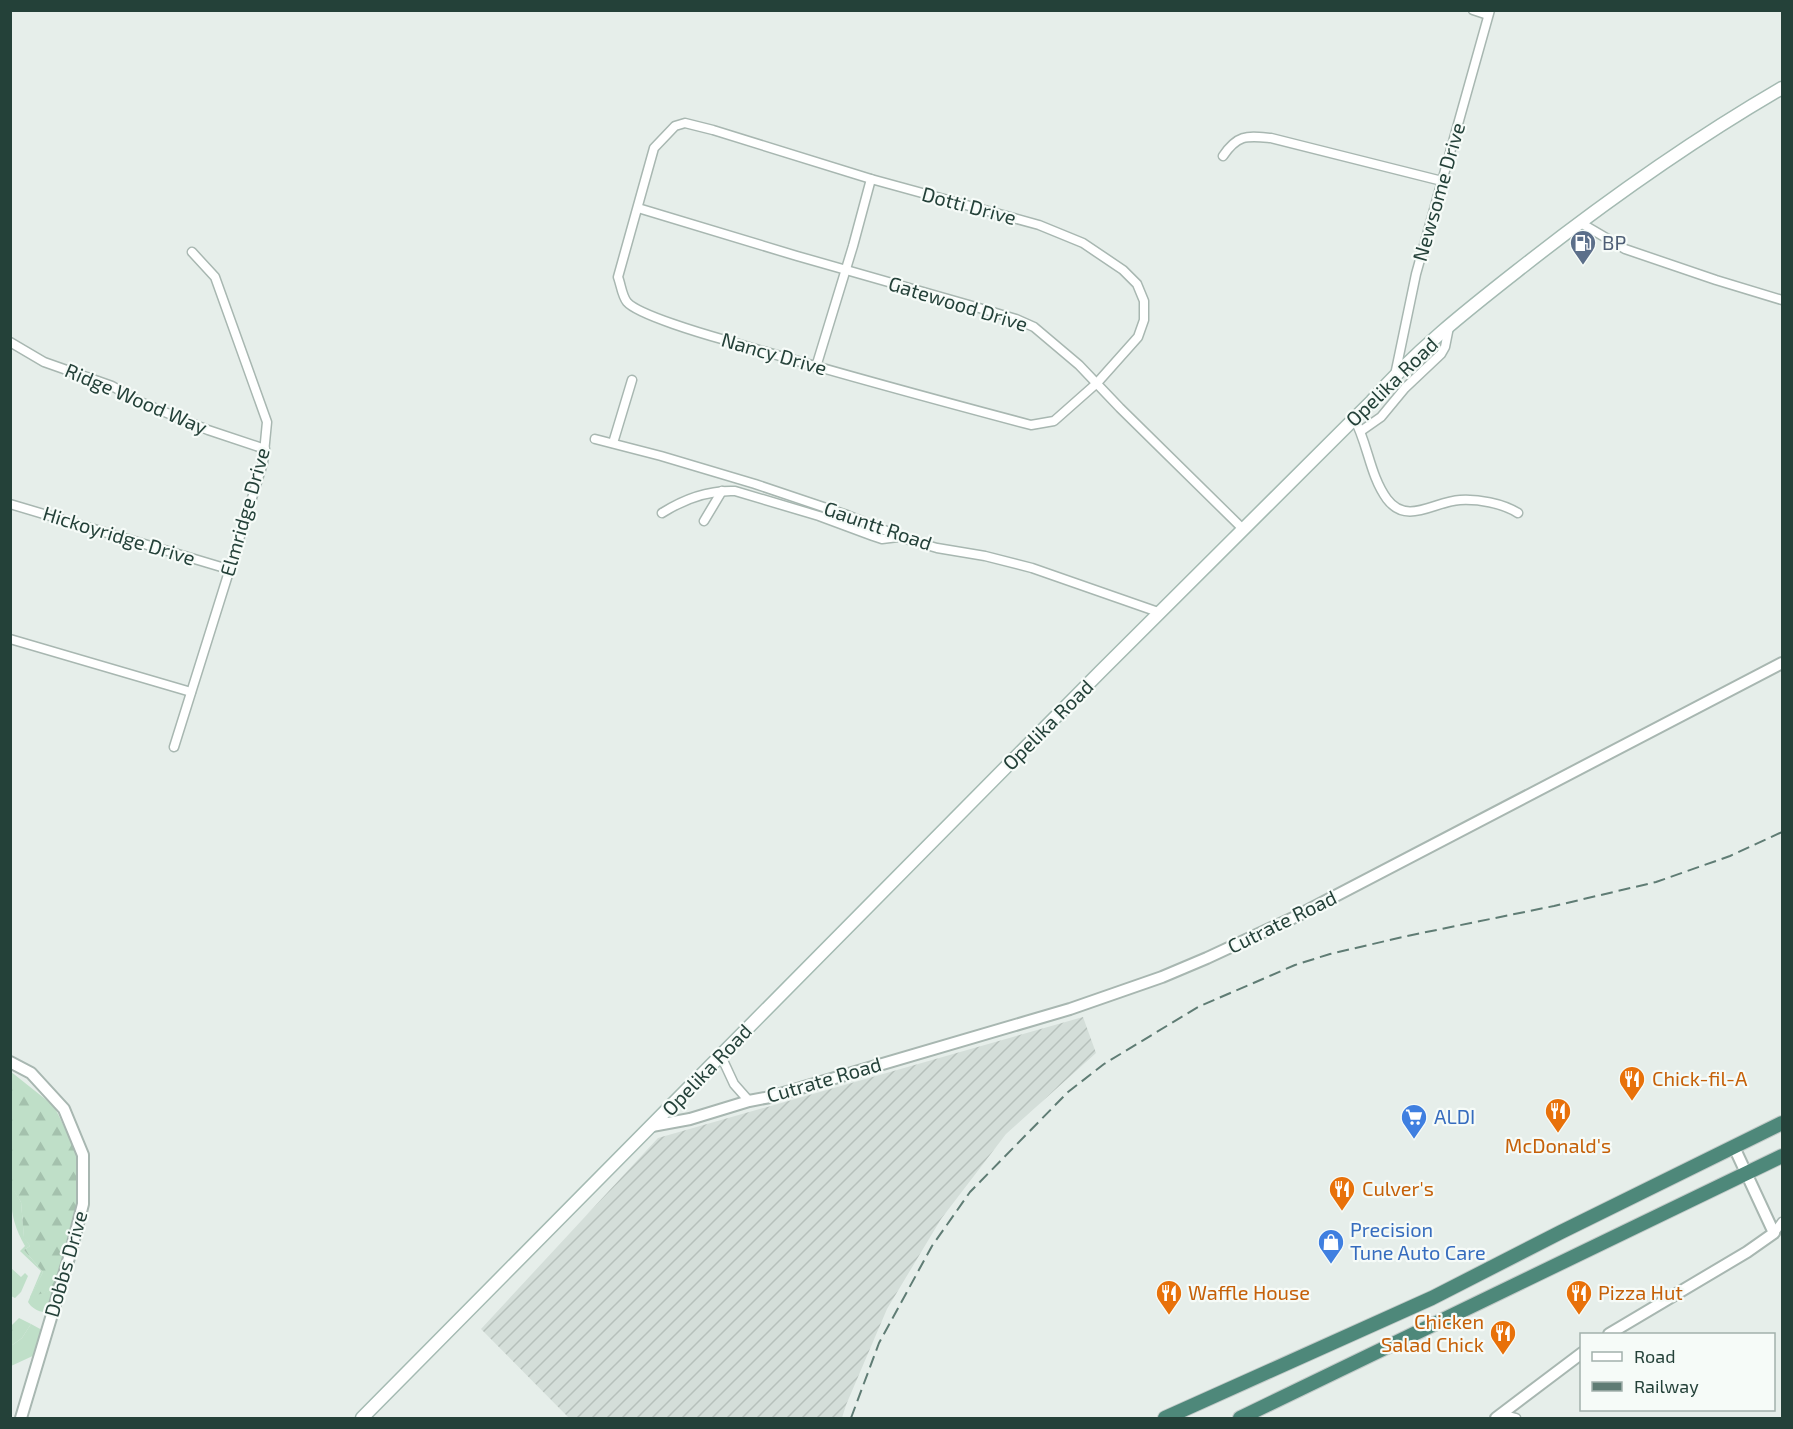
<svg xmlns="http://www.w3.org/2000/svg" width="1793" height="1429" viewBox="0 0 1793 1429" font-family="'Exo 2',sans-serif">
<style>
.industrial{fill:url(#industrial-furrows)}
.grass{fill:#bfdfc8}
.forest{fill:url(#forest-firs)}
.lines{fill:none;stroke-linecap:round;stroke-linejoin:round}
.minor-casing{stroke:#a8b7b1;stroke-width:11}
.tertiary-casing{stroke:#a8b7b1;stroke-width:14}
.secondary-casing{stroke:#a4bab2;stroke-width:15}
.trunk-casing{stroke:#c2cac8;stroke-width:16}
.minor{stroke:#fff;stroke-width:8}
.tertiary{stroke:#fff;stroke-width:10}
.secondary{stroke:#fff;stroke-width:12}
.trunk{stroke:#4e887a;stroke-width:14}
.rail{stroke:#5f7c74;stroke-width:2;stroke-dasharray:12 6;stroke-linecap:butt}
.labels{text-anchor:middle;stroke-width:4.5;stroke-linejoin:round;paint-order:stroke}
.street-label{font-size:20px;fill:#244139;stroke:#f6fbf8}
.service-label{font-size:20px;fill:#4e5e75;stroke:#f6fbf8;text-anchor:start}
.food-label{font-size:20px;fill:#c56008;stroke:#f6fbf8;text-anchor:start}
.shop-label{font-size:20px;fill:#366cbe;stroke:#f6fbf8;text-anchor:start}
</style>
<defs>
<pattern id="industrial-furrows" width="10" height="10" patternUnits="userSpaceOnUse" patternTransform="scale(1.5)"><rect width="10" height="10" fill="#d4ded9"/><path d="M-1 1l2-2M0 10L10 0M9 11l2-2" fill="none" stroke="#b6c0bb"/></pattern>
<pattern id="forest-firs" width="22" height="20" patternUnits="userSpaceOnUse" patternTransform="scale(1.5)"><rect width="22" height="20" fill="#bfdfc8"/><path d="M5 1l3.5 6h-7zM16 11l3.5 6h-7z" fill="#a4c1ad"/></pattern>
</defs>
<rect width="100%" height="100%" fill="#e6eeea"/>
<!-- industrial -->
<polygon class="industrial" points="1083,1017 1096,1053 1006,1134 941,1219 887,1309 846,1405 842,1418 569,1418 481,1329 658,1138"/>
<!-- grass -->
<g class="grass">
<path d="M12,1187l9,15 3,35 6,9 -6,4 19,22 -12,24 25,-7 -7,22c-7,3 -17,-2 -21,-9l13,-31 -21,-20 5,-5c-12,-21 -15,-36 -13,-59z"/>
<polygon points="11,1268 21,1277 25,1273 28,1276 21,1292 15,1298 11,1296 12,1289 11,1287"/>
<polygon points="31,1324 42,1330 42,1334 37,1354 11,1366 11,1346 22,1338"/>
</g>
<!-- forest -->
<g class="forest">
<polygon points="10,1071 54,1106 80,1159 80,1201 57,1289 30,1297 43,1272 24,1250 30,1246 24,1238 21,1202 12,1188"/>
<polygon points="19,1318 31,1324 22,1338 11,1346 11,1326"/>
</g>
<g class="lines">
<!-- minor casing -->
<g class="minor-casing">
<g id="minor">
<polyline points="1473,10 1488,15"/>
<path d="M685,123l28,7 158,49 168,46 44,18 40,27 14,14 7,17v19l-6,17 -41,46 -43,38 -23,4c-102,-27 -204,-55 -306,-85 -18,-5 -87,-25 -98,-38 -5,-6 -6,-17 -9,-25l36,-129 21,-22z"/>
<path d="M1223,156c15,-22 24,-20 48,-18l171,43"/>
<polyline points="638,208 797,256 969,305 1016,319 1034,327 1079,365 1120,408 1243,529"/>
<polyline points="1579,222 1625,249 1716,280 1782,300"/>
<polyline points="10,342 44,362 112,386 138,401 208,430 265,449"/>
<polyline points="816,367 853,246 871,179"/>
<polyline points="1395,375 1416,274 1490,10"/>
<path d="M1354,418c14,26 16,58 33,81 20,27 48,2 73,1 18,-1 42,3 58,13"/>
<polyline points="1361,431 1381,417 1405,388 1441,354 1445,347 1449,327"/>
<polyline points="595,439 661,456 755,484 847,515 909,540 937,548 985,556 1032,568 1161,613"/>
<polyline points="613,443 632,380"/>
<polyline points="10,504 228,569"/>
<path d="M662,513c22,-14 47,-23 73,-22l84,25 54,20 9,3 16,-2"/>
<polyline points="704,521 722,491"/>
<polyline points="10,639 191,692"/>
<polyline points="174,747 263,463 267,422 215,277 192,252"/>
<polyline points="721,1056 734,1084 749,1101"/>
<polyline points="1774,1233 1782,1222"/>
<polyline points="1501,1414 1516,1418"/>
</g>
</g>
<!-- tertiary casing -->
<g class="tertiary-casing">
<g id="tertiary">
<polyline points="10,1062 31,1073 64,1109 83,1155 83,1204 71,1251 21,1418"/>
<polyline points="652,1126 690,1119 749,1101 770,1097 1070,1009 1162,977 1207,958 1295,917 1782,663"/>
<polyline points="1609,1334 1747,1252 1774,1233 1734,1147"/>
<polyline points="1496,1418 1582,1353"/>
</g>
</g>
<!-- secondary casing -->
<g class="secondary-casing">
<path id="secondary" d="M362,1418l739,-747 271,-270c42,-49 94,-90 145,-130 85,-67 172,-129 265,-183"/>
</g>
<!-- trunk casing -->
<g class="trunk-casing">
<g id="trunk">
<polyline points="1165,1418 1432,1298 1561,1232 1782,1123"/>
<polyline points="1240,1418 1782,1156"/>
</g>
</g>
<!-- minor -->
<use href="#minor" class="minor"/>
<!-- tertiary -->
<use href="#tertiary" class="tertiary"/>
<!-- secondary -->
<use href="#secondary" class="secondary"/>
<!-- trunk -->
<use href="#trunk" class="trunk"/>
<!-- rail -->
<polyline class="rail" points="851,1418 879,1343 932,1246 970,1192 1068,1092 1104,1064 1198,1007 1295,965 1330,954 1407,936 1554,906 1656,882 1730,856 1782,832"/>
</g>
<!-- icons -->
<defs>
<g id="fuel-pin" transform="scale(1.35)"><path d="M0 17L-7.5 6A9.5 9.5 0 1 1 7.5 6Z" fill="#5c6f8a" stroke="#f6fbf8"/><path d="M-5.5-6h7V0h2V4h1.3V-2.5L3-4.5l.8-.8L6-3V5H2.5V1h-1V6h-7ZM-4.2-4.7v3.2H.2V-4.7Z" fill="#fff"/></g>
<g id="restaurant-pin" transform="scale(1.35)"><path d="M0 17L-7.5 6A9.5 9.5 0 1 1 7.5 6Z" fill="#e8710a" stroke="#f6fbf8"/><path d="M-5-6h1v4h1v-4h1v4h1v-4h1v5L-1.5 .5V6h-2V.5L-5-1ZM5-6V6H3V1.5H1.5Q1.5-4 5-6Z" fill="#fff"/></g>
<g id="supermarket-pin" transform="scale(1.35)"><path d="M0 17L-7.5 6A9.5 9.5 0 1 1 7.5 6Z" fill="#3f7fe0" stroke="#f6fbf8"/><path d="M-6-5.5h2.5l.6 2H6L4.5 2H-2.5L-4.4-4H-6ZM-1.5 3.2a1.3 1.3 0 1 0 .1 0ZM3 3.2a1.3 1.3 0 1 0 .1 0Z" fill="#fff"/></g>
<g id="shop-pin" transform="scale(1.35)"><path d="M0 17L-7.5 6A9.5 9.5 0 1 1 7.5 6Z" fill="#3f7fe0" stroke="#f6fbf8"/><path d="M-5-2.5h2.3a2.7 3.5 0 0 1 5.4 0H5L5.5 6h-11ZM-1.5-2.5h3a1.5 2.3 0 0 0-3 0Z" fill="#fff"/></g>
</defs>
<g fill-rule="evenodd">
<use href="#fuel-pin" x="1583" y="243"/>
<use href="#restaurant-pin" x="1632" y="1079"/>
<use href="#restaurant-pin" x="1558" y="1111"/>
<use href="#supermarket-pin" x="1414" y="1117"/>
<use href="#restaurant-pin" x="1342" y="1189"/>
<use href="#shop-pin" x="1331" y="1242"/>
<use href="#restaurant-pin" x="1169" y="1293"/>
<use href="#restaurant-pin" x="1579" y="1293"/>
<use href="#restaurant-pin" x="1503" y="1333"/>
</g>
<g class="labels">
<!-- street labels -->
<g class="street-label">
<text transform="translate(1439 192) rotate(-74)" y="7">Newsome Drive</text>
<text transform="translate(969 206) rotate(15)" y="7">Dotti Drive</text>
<text transform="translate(958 304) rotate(17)" y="7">Gatewood Drive</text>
<text transform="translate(774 354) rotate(16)" y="7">Nancy Drive</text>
<text transform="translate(1392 382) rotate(-44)" y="7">Opelika Road</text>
<text transform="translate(136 399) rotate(23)" y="7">Ridge Wood Way</text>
<text transform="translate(245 512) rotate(-74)" y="7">Elmridge Drive</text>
<text transform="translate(878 526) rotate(19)" y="7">Gauntt Road</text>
<text transform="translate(119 536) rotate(17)" y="7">Hickoyridge Drive</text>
<text transform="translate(1048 725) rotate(-45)" y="7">Opelika Road</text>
<text transform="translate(1282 922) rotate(-26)" y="7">Cutrate Road</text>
<text transform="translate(707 1070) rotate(-46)" y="7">Opelika Road</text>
<text transform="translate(824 1080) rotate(-16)" y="7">Cutrate Road</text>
<text transform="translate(66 1264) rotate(-74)" y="7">Dobbs Drive</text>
</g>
<!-- service labels -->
<g class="service-label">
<text x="1602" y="250">BP</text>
</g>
<!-- food labels -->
<g class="food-label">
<text x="1652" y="1086">Chick-fil-A</text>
<text x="1558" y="1153" text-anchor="middle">McDonald's</text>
<text x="1362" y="1196">Culver's</text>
<text x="1188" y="1300">Waffle House</text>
<text x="1598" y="1300">Pizza Hut</text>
<text x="1484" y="1329" text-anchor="end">Chicken<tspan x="1484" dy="23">Salad Chick</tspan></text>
</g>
<!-- shop labels -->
<g class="shop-label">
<text x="1434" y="1124">ALDI</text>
<text x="1350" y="1237">Precision<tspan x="1350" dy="23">Tune Auto Care</tspan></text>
</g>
</g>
<!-- border -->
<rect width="1793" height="1429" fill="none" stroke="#244139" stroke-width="24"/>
<!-- legend -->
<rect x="1580" y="1333" width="195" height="78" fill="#f6fbf8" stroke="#a2b1ac" stroke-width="1.5"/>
<rect x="1592" y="1352" width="30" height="9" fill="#ffffff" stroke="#a2b1ac" stroke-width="1.5"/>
<text x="1634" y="1363" font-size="18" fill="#244139">Road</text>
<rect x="1592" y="1382" width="30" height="9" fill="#5f7c74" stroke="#a2b1ac" stroke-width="1.5"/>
<text x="1634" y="1393" font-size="18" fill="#244139">Railway</text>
</svg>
